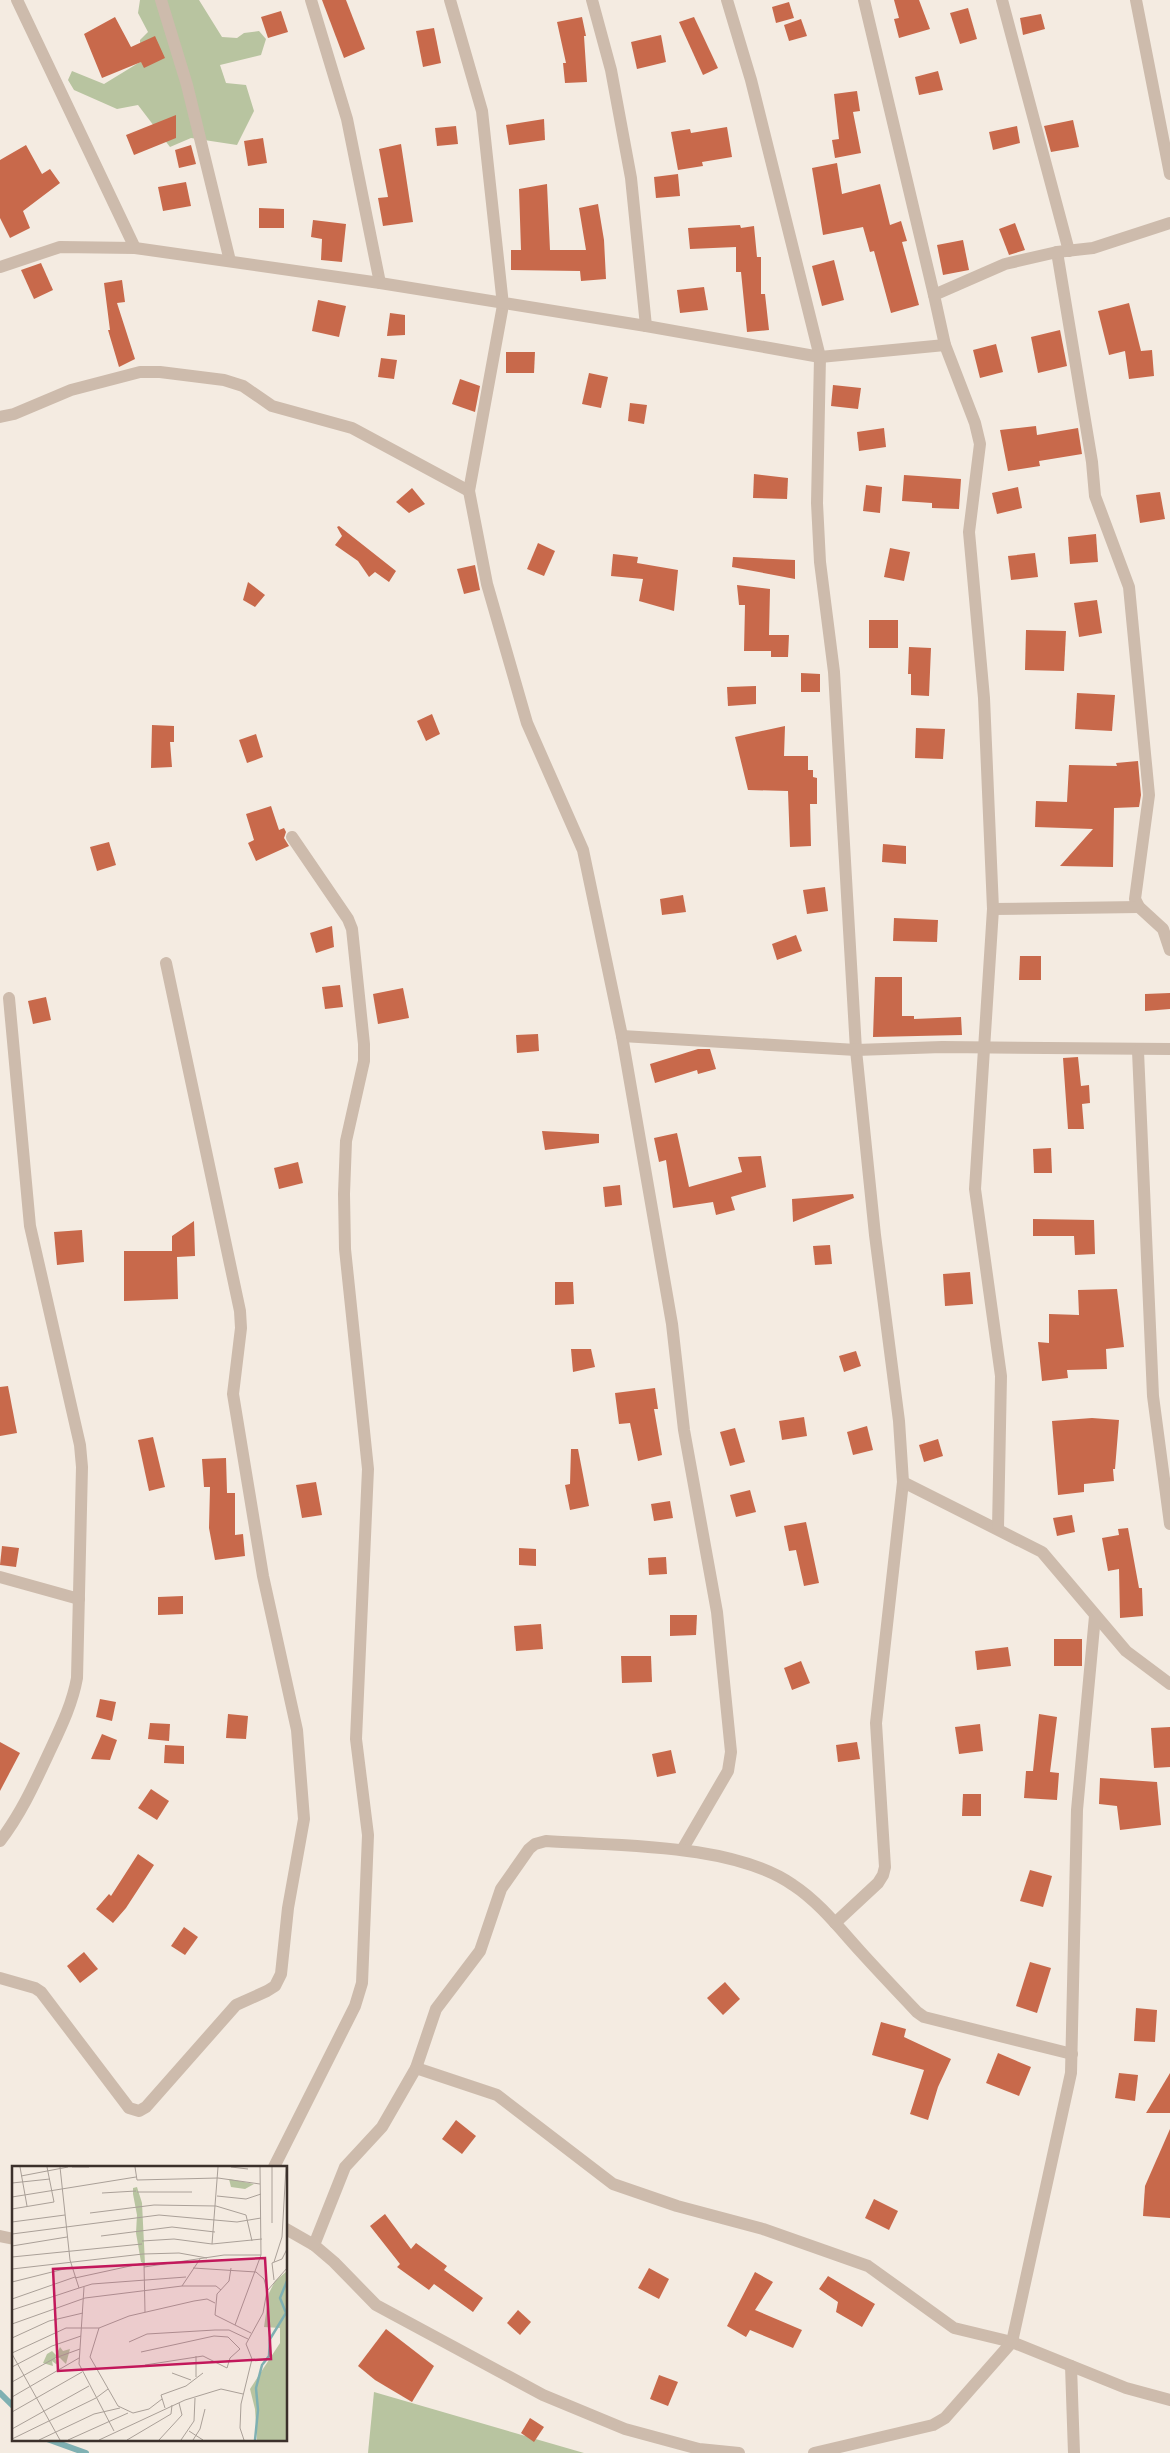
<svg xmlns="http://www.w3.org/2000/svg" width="1170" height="2453" viewBox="0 0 1170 2453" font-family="'Fira Sans',sans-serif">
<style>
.green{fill:#b8c4a0}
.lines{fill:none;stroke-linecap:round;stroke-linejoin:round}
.stream{stroke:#7fb0b2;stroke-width:6}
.building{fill:#c8694b}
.street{stroke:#cdbbac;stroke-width:12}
.inset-river{fill:none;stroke:#7fb0b2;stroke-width:2.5}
.inset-road{fill:none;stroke:#aaa098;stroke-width:1}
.view{fill:#c2185b;fill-opacity:0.15;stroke:#c2185b;stroke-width:2.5}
.inset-edge{fill:none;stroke:#3b302b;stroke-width:2.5}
</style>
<rect width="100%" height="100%" fill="#f4ebe1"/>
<!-- green -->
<g class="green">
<polygon points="140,0 199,0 222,37 237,38 244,33 259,31 266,39 261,55 220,65 226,83 246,85 254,111 237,145 191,138 170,147 138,105 117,109 74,90 68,80 72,71 104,84 140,62 140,40 148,32 138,13"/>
<polygon points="374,2392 584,2453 368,2453"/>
</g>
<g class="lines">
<!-- stream -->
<g class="stream">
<polyline points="0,2393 14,2407"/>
<polyline points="47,2439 86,2453"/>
</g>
</g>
<!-- building -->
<g class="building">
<polygon points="322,0 346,0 365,49 344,58"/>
<polygon points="894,0 919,0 930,29 899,38 894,19 899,18"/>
<polygon points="789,2 794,18 776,23 772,7"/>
<polygon points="968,8 977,39 960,44 950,13"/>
<polygon points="281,11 288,32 268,38 261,17"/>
<polygon points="1041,14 1045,29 1023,35 1020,18"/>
<polygon points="115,17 131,47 155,36 165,58 144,68 141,62 102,78 84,34"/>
<polygon points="582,17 586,36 584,36 587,82 565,83 563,63 566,63 557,22"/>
<polygon points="694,17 718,68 703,75 679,22"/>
<polygon points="801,19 807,36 789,41 784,25"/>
<polygon points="434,28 441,63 423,67 416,31"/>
<polygon points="661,35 666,62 637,69 631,42"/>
<polygon points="938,71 943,90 919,95 915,77"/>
<polygon points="857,91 860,111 853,112 861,153 835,158 832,140 839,139 834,94"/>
<polygon points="176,115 176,138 134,155 126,135"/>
<polygon points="544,119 545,140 509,145 506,125"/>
<polygon points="1073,120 1079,147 1051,152 1044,126"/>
<polygon points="456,126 458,144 437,146 435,128"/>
<polygon points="1017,126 1020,143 993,150 989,132"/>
<polygon points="727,127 732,157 702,162 703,166 678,170 671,132 690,129 691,133"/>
<polygon points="263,138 267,163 248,166 244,141"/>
<polygon points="401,144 413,222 383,226 378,198 388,197 379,149"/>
<polygon points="26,145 42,174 50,169 60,183 23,211 30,228 10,238 0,218 0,160"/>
<polygon points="191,145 196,164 179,168 175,150"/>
<polygon points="837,163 842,194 880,184 890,225 901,221 907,241 902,242 919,305 891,313 874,251 870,252 863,227 823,235 812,168"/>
<polygon points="678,174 680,196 656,198 654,177"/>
<polygon points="186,182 191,206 163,211 158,187"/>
<polygon points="547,184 550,250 586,250 579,208 598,204 604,240 606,279 581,281 580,271 511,270 511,250 521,250 519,189"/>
<polygon points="259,208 284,209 284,228 259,228"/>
<polygon points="313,220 346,224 342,262 321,260 322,239 311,237"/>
<polygon points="1015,223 1025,250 1009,255 999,229"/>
<polygon points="740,225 741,228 754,226 757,257 761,257 761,294 765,294 769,330 747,332 741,272 736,272 736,247 690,249 688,228"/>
<polygon points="963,240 969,270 943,275 937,245"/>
<polygon points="834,260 844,300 822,306 812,266"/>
<polygon points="41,263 53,290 34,299 21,270"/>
<polygon points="122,280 125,302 117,303 135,359 119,367 108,330 110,330 104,283"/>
<polygon points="704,287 708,310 680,313 677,290"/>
<polygon points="318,300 346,306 339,337 312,331"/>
<polygon points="1129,303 1141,351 1152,350 1154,376 1129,379 1125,351 1109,355 1098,311"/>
<polygon points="390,313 405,315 405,335 387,336"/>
<polygon points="1060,330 1067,366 1038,373 1031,337"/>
<polygon points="996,344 1003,372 980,378 973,350"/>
<polygon points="506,352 535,352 534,373 506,373"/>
<polygon points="381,358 397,360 394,379 378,377"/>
<polygon points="589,373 608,377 601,408 582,404"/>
<polygon points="460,379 480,386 475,412 452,404"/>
<polygon points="833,385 861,388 858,409 831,406"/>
<polygon points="630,403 647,405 644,424 628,421"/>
<polygon points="1036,426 1037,435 1078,428 1082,454 1039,461 1040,466 1008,471 1000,430"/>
<polygon points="884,428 886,447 859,451 857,432"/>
<polygon points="754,474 788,478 787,499 753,498"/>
<polygon points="904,475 961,479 959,509 932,508 932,503 902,501"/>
<polygon points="866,485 882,487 880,513 863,511"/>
<polygon points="1018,487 1022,508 997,514 992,493"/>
<polygon points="412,488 425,504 409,513 396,502"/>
<polygon points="1160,492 1165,519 1140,523 1136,495"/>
<polygon points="339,526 396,571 389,582 375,572 369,577 358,561 335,545 342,536 337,527"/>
<polygon points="1096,534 1098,562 1070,564 1068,537"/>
<polygon points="538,543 555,551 544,576 527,569"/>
<polygon points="890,548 910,552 904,581 884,577"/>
<polygon points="1035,553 1038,577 1011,580 1008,556"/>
<polygon points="613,554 638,557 637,563 678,570 674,611 639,601 643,579 611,576"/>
<polygon points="733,557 795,560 795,579 732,567"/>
<polygon points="475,565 480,590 464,594 457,569"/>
<polygon points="248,582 265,595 255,607 243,600"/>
<polygon points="737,585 770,589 769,635 789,635 788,657 771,657 771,651 744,651 745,605 739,605"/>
<polygon points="1097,600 1102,633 1079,637 1074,603"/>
<rect x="869" y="620" width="29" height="28"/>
<polygon points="1026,630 1066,631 1064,671 1025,670"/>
<polygon points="909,647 931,648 929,696 911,695 911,674 908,674"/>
<polygon points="801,673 820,674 820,692 801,692"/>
<polygon points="756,686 756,704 728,706 727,687"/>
<polygon points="1077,693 1115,695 1112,731 1075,729"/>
<polygon points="432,714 440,734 426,741 417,721"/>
<polygon points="152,725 174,726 174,742 170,742 172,767 151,768"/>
<polygon points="785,726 784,756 808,756 808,770 813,770 813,777 817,778 817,804 810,804 811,846 790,847 788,791 748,790 735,737"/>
<polygon points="916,728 945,729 943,759 915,758"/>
<polygon points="256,734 263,757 247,763 239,740"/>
<polygon points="1138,761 1141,795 1139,807 1114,808 1113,867 1060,866 1093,829 1035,827 1036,801 1067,802 1069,765 1117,766 1116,763"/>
<polygon points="271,806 279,830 284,828 286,832 284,838 289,846 256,861 248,843 254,840 246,814"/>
<polygon points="109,842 116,865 97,871 90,847"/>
<polygon points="883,844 906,846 906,864 882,862"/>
<polygon points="825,887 828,911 807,914 803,890"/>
<polygon points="683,895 686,912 662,915 660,899"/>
<polygon points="894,918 938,920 937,942 893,941"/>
<polygon points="332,926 334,947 316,953 310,933"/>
<polygon points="796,935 802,951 777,960 772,944"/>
<polygon points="1020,956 1041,956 1041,980 1019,980"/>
<polygon points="875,977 902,977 902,1016 914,1016 914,1019 961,1017 962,1035 873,1037"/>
<polygon points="340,985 343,1007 325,1009 322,987"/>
<polygon points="403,988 409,1018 378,1024 373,994"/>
<polygon points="1170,993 1170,1009 1145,1011 1145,994"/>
<polygon points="46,997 51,1020 33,1024 28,1001"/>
<polygon points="538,1034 539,1051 517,1053 516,1035"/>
<polygon points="698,1049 710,1049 716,1069 698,1074 697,1070 655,1083 650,1064"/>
<polygon points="1078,1057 1081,1086 1089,1085 1090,1103 1082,1104 1084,1129 1068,1129 1063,1058"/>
<polygon points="542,1131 599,1134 599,1143 545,1150"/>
<polygon points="677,1133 689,1187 742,1172 738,1157 761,1156 766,1187 731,1197 735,1210 716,1215 713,1202 673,1208 666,1160 659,1162 654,1138"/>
<polygon points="1051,1148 1052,1173 1034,1173 1033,1149"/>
<polygon points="298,1162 303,1183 279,1189 274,1168"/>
<polygon points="620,1185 622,1205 605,1207 603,1187"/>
<polygon points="853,1194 854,1198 793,1222 792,1199"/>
<polygon points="1033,1219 1094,1220 1095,1254 1075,1255 1074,1236 1033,1236"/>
<polygon points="194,1221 195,1256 177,1257 178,1299 124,1301 124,1251 172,1251 172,1236"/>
<polygon points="82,1230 84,1262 57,1265 54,1232"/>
<polygon points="830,1245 832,1264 815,1265 813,1246"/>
<polygon points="970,1272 973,1304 945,1306 943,1274"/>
<polygon points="555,1282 573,1282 574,1304 555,1305"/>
<polygon points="1117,1289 1124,1347 1106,1349 1107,1369 1067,1370 1068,1378 1042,1381 1038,1342 1049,1343 1049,1314 1079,1315 1078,1290"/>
<polygon points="571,1349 591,1349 595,1367 573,1372"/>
<polygon points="856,1351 861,1366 844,1372 839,1356"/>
<polygon points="8,1386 17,1433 0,1436 0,1387"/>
<polygon points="655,1388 658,1409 654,1409 662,1455 638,1461 630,1423 619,1424 615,1393"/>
<polygon points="804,1417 807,1436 782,1440 779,1421"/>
<polygon points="1092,1418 1119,1420 1115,1469 1113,1469 1114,1481 1084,1484 1084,1492 1058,1495 1052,1421"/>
<polygon points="867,1426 873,1450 853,1455 847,1432"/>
<polygon points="735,1428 745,1462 730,1466 720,1432"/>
<polygon points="153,1437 165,1487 149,1491 138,1440"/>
<polygon points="938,1439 943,1456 924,1462 919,1445"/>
<polygon points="571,1449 578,1449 589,1506 570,1510 565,1485 570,1484"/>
<polygon points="226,1458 227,1493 235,1493 235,1535 243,1534 245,1556 215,1560 209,1528 210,1487 204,1487 202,1459"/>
<polygon points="316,1482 322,1515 302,1518 296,1485"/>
<polygon points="750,1490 756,1512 736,1517 730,1495"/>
<polygon points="670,1501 673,1518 654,1521 651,1504"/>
<polygon points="1072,1515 1075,1532 1057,1536 1053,1518"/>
<polygon points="806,1522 819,1583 804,1586 796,1550 789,1551 784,1526"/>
<polygon points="1128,1528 1139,1588 1142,1588 1143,1616 1120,1618 1119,1569 1108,1571 1102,1538 1119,1535 1118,1529"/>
<polygon points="2,1546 19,1548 16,1567 0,1565"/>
<polygon points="519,1548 536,1549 536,1566 519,1565"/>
<polygon points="666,1557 667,1574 649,1575 648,1558"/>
<polygon points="183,1596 183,1614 158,1615 158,1597"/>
<polygon points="670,1615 697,1615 696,1635 670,1636"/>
<polygon points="541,1624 543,1649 516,1651 514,1626"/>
<rect x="1054" y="1639" width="28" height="27"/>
<polygon points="1008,1647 1011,1666 977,1670 975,1651"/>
<polygon points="621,1656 651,1656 652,1682 622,1683"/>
<polygon points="801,1661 810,1683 792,1690 784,1668"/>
<polygon points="100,1699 116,1702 112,1721 96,1717"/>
<polygon points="228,1714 248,1716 246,1739 226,1738"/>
<polygon points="1039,1714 1057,1717 1050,1772 1059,1773 1057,1800 1024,1798 1026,1771 1033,1771"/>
<polygon points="150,1723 170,1724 169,1741 148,1739"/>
<polygon points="980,1724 983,1751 959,1754 955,1727"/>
<polygon points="1170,1727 1170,1767 1154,1768 1151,1728"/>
<polygon points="102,1734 117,1740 110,1760 91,1759"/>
<polygon points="0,1742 20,1753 0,1791"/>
<polygon points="857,1742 860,1759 838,1762 836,1745"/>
<polygon points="165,1745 184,1746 184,1764 164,1763"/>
<polygon points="671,1750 676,1773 657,1777 652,1754"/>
<polygon points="1100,1778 1157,1782 1161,1825 1120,1830 1117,1806 1099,1804"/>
<polygon points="151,1789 169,1801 157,1820 138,1808"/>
<polygon points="963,1794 981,1794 981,1816 962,1816"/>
<polygon points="138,1854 154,1865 126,1908 113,1923 96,1909 109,1894 111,1896"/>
<polygon points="1030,1870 1052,1876 1043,1907 1020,1901"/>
<polygon points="184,1927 198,1937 185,1955 171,1946"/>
<polygon points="84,1952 98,1969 80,1983 67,1966"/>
<polygon points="1030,1962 1051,1968 1037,2013 1016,2006"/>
<polygon points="725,1982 740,1999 723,2015 707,1998"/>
<polygon points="1136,2008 1157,2010 1155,2042 1134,2041"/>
<polygon points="881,2022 906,2029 904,2037 951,2059 938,2087 928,2120 910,2114 924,2070 872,2055"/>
<polygon points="998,2053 1031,2067 1019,2096 986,2083"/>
<polygon points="1119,2073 1138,2075 1135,2101 1115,2098"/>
<polygon points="1170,2073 1170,2113 1146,2113"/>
<polygon points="456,2120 476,2136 462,2154 442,2139"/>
<polygon points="1170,2129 1170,2218 1143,2216 1145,2186"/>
<polygon points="874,2199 898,2211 889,2230 865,2218"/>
<polygon points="385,2214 411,2249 416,2243 447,2266 444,2270 483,2298 473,2312 434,2284 429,2290 397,2267 400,2264 370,2226"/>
<polygon points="649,2268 669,2279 659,2299 638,2288"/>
<polygon points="755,2272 773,2282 755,2310 802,2330 793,2348 750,2330 746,2337 727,2326"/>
<polygon points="828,2276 875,2304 862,2327 836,2312 838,2302 819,2289"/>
<polygon points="518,2310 531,2322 520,2335 507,2323"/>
<polygon points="386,2329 434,2366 412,2402 375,2380 358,2366"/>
<polygon points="659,2375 678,2382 668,2406 650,2399"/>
<polygon points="530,2418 544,2427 534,2442 521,2433"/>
</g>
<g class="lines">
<!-- street -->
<g class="street">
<polyline points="17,0 135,248"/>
<polyline points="161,0 187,85 230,261"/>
<polyline points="311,0 347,119 380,283"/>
<polyline points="450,0 482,111 503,305 469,491 487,584 527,723 583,850 622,1036 672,1324 684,1430 717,1612 731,1752 728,1771 682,1850"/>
<polyline points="592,0 611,70 631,178 646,326"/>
<polyline points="727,0 751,80 820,357 817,503 820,562 834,672 856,1050 875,1235 899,1421 903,1482 876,1723 885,1867 883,1875 878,1883 835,1923"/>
<polyline points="864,0 934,295"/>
<polyline points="1002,0 1069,251"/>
<polyline points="1136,0 1170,174"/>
<polyline points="1057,252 1092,462 1095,496 1129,587 1149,795 1135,899 1139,907 1163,929 1170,950"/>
<polyline points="0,267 60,247 135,248 380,283 646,326 820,357 945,345"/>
<polyline points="0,417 14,414 71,390 140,372 160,372 224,380 243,386 272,406 352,428 469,491"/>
<polyline points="993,909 1139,907"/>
<polyline points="622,1036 856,1050 942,1047 1170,1049"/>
<polyline points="1138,1051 1153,1396 1170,1524"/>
<polyline points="903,1482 1042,1552 1126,1651 1170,1684"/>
<polyline points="998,1528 1001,1376 975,1189 993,909 984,698 969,532 980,444 975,423 945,345 934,295 1005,264 1057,252 1093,248 1170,223"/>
<polyline points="0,1577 79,1599"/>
<path d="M0,1841c20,-26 33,-54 47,-84 12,-26 25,-51 30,-79l5,-211 -2,-22 -50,-219 -21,-228"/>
<polyline points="0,1978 35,1988 41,1992 129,2108 139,2111 146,2107 236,2005 267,1991 275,1986 281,1974 288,1908 304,1819 297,1730 263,1576 233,1394 241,1328 240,1311 166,963"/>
<polyline points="416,2068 497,2095 613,2184 677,2206 763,2229 868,2266 954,2328 1012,2342 1126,2388 1170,2400"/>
<polyline points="274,2167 355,2006 362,1983 368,1835 356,1739 368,1469 345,1249 344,1194 346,1141 364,1061 364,1044 352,929 348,919 292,837"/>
<polyline points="286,2229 314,2245 334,2262 376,2305 543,2395 625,2429 699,2449 739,2453"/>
<polyline points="0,2236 14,2239"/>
<path d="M314,2245l31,-78 37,-40 34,-59 20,-59 44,-58 21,-62 28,-40 6,-5 11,-3c72,5 187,2 247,44 26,17 47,44 67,66 19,21 38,41 57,61l7,5 148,37"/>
<polyline points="1071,2366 1074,2453"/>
<polyline points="814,2453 933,2425 945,2418 1012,2342 1071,2073 1077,1810 1095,1616"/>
</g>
</g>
<!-- overview -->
<g transform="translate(12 2166)">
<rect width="275" height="275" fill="#f4ebe1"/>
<path d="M217,13l25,5 -9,5 -14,-2zM125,21l5,16 3,61 -4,-2 -5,-29 1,-18 -4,-21v-6zM275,105v169h-30l-2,-31 -5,-20 30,-46v-15l-16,-1 5,-34 6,-12zM48,181l3,4 7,-2 -4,15 -6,-6h-5l3,5 -2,1 -4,-3 1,5 -10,-3 4,-9 5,-3 4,4z" fill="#b8c4a0"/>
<path class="inset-river" d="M243,274l3,-30 -2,-22 6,-23 7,-9 1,-17 16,-26 -6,-15 7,-17"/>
<path class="inset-road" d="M8,1l7,39M48,1l10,93 9,28 13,-4 94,-7M60,1h17M123,1l2,13 81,-2 42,6M219,1l17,2M9,10l47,-9M0,17l38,-4M125,26h55M90,27l34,-2M205,30l29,3 15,-5M0,31l124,-20M0,43l42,-7 -7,-35M78,47l64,-8 62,1 30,9 6,26M0,56l53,-7M260,57v-56M0,68l147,-19 78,7 24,-4M89,70l71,-9 43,5M130,75l32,-2 38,5 6,-77M200,78l50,-5M0,80l55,-9M0,91l130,-13M262,96l8,-25 4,-70M132,101l80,-12h37M181,102l63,4 8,7 3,12M219,102l-2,13 -12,13 -2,21 36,18M0,103l131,-15 36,-1 28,5M63,112l69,-15 1,49M262,114l-2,-17 10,-4 5,-10M0,116l60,-15M170,120l18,-27M72,121l-5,77 35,67M0,133l63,-22M0,144l67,-22M0,158l73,-26 97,-12h34l5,4M223,159l26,-70 -1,-88M87,162l-9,29 28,49 15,7 16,-4 13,-10M0,172l37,-17 34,-8M117,176l18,-8 68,-4h14l19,9M129,186l73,-16 14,1 12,12 -10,9 -3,10 -24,-12 -58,9M0,187l54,-25h33l30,-12 65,-15 13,-2 8,4M0,188l48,86M0,201l40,-21 29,-10M160,207l19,7M184,211v-21M0,216l43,-24 25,-9M0,231l67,-39M153,242l-4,-13 25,-9 17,-13M0,246l70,-40M0,263l77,-43M177,265l14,9M0,273l84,-41 12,-9M27,274l55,-26 26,-6M56,274l60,-27M87,274l86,-40 36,-11 22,5M115,274l44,-26 1,-9M147,274l23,-25 -3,-12M169,274l13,-19 1,-23M181,274l7,-11 5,-20M232,274l-4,-12 1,-24 11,-45 -6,-15 17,-31 4,-22 20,-23"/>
<path class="view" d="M253,92l6,101 -213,12 -5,-102z"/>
<rect width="275" height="275" class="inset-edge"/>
</g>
</svg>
